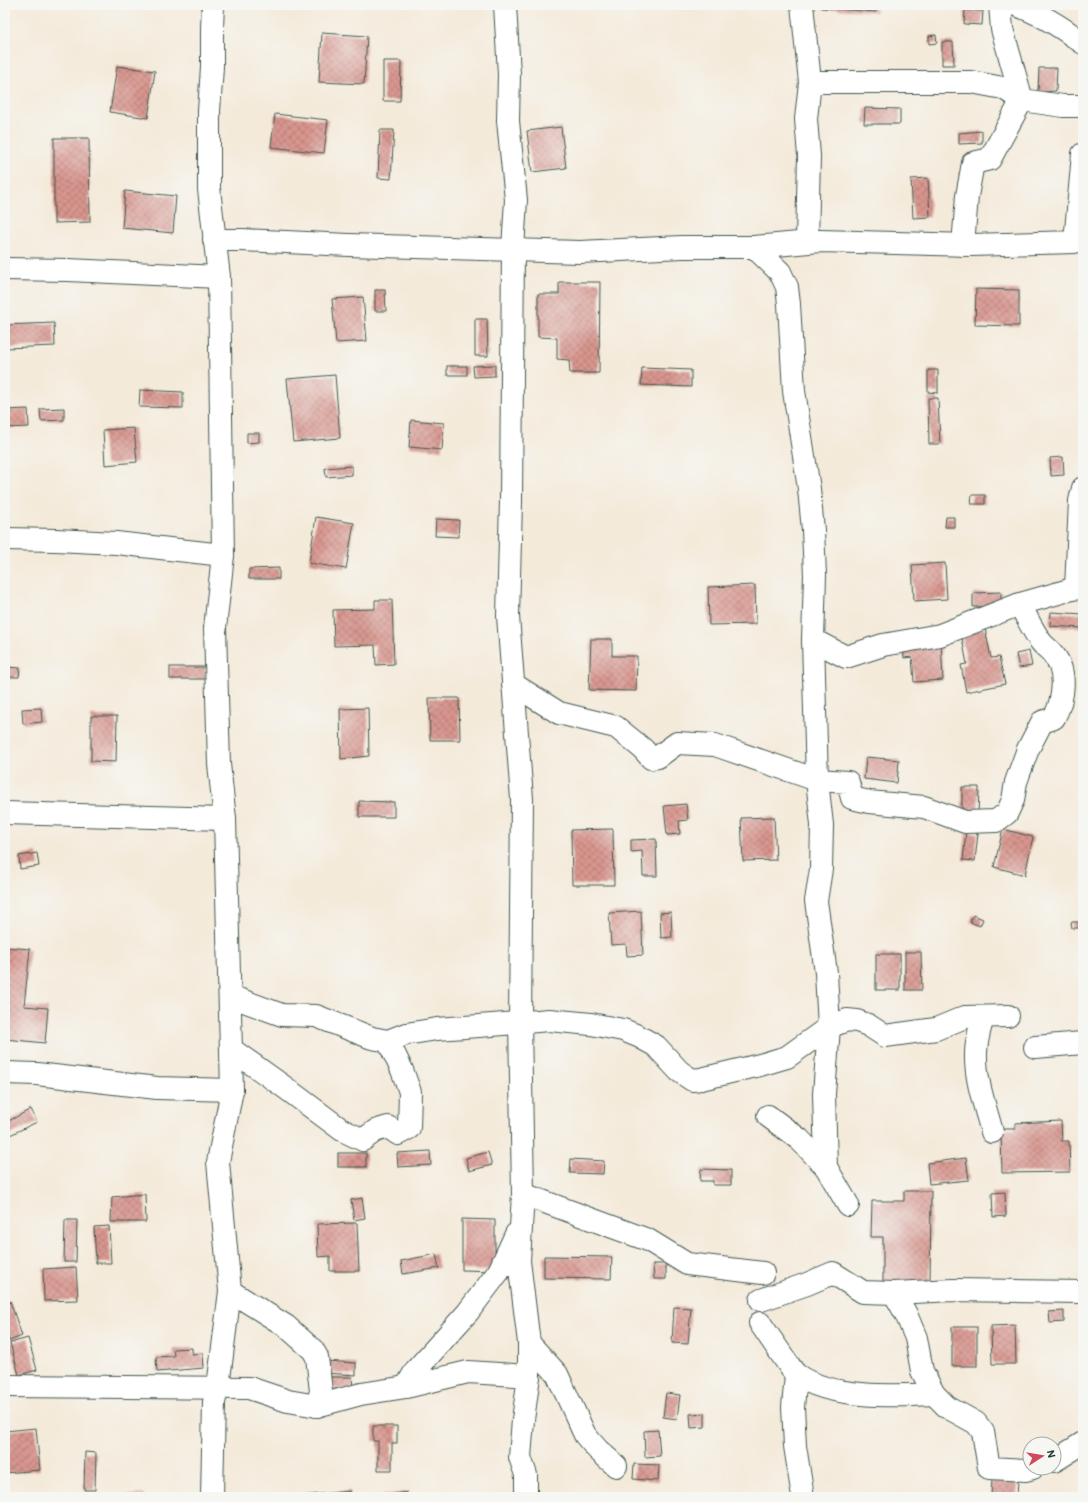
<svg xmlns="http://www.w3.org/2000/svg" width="1088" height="1502" viewBox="0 0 1088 1502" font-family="Itim,sans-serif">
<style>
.building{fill:url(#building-cross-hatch)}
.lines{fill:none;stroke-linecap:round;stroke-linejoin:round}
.street-casing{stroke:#3f574d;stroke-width:24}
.street{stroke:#fff;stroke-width:22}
</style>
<defs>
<pattern id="building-cross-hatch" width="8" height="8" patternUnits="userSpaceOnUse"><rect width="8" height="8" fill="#d9968f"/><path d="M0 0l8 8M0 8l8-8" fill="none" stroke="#af7c76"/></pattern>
</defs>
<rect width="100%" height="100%" fill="#f6f6f2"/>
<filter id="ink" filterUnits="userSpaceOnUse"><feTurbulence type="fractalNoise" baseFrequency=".025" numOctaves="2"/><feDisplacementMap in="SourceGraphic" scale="8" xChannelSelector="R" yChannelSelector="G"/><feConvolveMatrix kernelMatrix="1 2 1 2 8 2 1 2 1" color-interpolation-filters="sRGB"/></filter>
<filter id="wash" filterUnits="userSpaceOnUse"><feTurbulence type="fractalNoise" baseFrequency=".012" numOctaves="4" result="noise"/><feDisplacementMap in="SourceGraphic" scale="16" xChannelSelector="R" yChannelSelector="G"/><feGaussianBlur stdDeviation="0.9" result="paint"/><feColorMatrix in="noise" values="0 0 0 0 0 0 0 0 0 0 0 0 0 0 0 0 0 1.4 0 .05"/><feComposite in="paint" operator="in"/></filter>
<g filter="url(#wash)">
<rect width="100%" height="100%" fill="#f4eada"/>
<g id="blocks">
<!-- building -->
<g class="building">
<polygon points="673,5 724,5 724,7 673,9"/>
<polygon points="821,5 877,5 876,12 821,8"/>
<polygon points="965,10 983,11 982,25 964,24"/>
<polygon points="322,33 367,36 364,84 319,82"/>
<polygon points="936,35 937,43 929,44 929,36"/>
<polygon points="942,42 953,42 954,65 942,65"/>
<polygon points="383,61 401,61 400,101 383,101"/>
<polygon points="117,66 155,71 148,118 110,112"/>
<polygon points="1039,68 1057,68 1056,91 1038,92"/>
<polygon points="865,108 900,109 900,124 864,124"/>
<polygon points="275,114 328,120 324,153 271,147"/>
<polygon points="561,127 566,168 532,172 527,131"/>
<polygon points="380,130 394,130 391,179 378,178"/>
<polygon points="982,131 982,143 959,144 959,133"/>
<polygon points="54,138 89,138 90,222 54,223"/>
<polygon points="928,178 930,217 913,218 911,179"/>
<polygon points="125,191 176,196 173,233 122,228"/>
<polygon points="559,282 600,282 599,373 570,373 569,360 557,359 557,338 538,337 538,294 559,294"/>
<polygon points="976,289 1019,290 1019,326 975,325"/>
<polygon points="375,290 385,290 386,311 375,311"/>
<polygon points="363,297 367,341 336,343 332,299"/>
<polygon points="475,319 487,319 488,356 475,356"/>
<polygon points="54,323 55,346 5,348 5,325"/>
<polygon points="495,365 495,376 474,377 473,366"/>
<rect x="447" y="366" width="20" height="9"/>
<polygon points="642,368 691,370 691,387 641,385"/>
<polygon points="928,370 938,370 938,393 928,392"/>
<polygon points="335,375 340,438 293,442 287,379"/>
<polygon points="140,390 183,392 183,408 139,407"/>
<polygon points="928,398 938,398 940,444 929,444"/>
<polygon points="64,408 64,420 41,421 40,409"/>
<polygon points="28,409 29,427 5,428 5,410"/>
<polygon points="411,420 444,423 442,450 409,447"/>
<polygon points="134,428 137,462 105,465 103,430"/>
<polygon points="247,433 259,433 259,442 247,443"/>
<polygon points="1063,457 1064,475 1051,476 1050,458"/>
<polygon points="352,466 352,475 326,477 325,468"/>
<polygon points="972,495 985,495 985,504 971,504"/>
<polygon points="316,517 354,523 346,569 309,563"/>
<polygon points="946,517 954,517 954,527 945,527"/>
<polygon points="436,519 459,520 458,537 435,536"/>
<polygon points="945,563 947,599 914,601 912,565"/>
<polygon points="279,568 279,579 249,579 249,569"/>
<polygon points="755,585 756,624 709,625 708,587"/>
<polygon points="1001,592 1001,606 973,607 973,593"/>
<polygon points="375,600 392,600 394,664 376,665 375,645 334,646 333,610 375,609"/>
<polygon points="1051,612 1083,614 1083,628 1050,626"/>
<polygon points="985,628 991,658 999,657 1005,684 966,692 961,665 967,664 961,633"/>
<polygon points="591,639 612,639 612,656 637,656 636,691 589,690"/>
<polygon points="941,642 943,680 914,682 912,657 904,658 903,645"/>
<polygon points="1029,651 1032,666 1019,668 1016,654"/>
<polygon points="7,667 20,668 19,677 7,677"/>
<rect x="170" y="667" width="36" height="12"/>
<polygon points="429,698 459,698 460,740 430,740"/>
<polygon points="41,708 42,722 23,724 22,709"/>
<polygon points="368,708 369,756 341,759 340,709"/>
<polygon points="91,716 117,716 116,762 91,761"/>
<polygon points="866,757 899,760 897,783 864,779"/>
<polygon points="962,787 979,787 978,815 962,814"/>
<polygon points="359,801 394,802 394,817 359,817"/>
<polygon points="686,804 688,820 679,821 680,834 667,835 664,806"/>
<polygon points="774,817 776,860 743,861 741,818"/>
<polygon points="613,829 614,885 572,885 571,830"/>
<polygon points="1003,829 1033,837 1025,875 994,867"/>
<polygon points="966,832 978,833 975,861 963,860"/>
<polygon points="656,839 657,876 643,876 642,851 631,852 631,840"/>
<polygon points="37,853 39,866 20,869 19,856"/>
<polygon points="641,911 643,955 627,956 626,944 611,945 609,913"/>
<polygon points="671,912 672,937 661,938 660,913"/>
<polygon points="973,915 983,919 980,926 970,922"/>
<polygon points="1071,922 1079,922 1079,928 1072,928"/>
<polygon points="5,947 30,949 24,1006 48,1008 45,1043 5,1039"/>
<polygon points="905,952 921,952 922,990 905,990"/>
<rect x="876" y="954" width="24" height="36"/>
<polygon points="31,1109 37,1122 10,1135 5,1126 5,1123"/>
<polygon points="1061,1121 1062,1141 1069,1141 1070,1172 1002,1173 1001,1129 1015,1129 1015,1123"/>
<polygon points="430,1151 431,1165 398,1167 397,1153"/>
<polygon points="488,1152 492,1165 469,1171 466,1158"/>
<rect x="338" y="1153" width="28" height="14"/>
<polygon points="966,1158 969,1180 929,1184 927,1163"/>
<polygon points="571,1159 604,1161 603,1174 570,1173"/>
<polygon points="701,1169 731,1170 731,1185 713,1185 713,1181 700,1181"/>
<polygon points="904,1191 931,1191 930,1285 883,1284 883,1237 871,1237 872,1201 904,1201"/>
<polygon points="1005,1192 1006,1216 993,1217 992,1193"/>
<polygon points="145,1194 146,1222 111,1222 112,1197"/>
<polygon points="362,1198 365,1218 354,1220 351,1200"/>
<polygon points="462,1219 495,1220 495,1271 462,1270"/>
<polygon points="65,1220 77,1220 76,1262 64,1262"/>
<polygon points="357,1223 359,1271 330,1271 330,1256 318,1257 317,1224"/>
<polygon points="109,1226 111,1263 96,1263 94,1227"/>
<polygon points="436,1254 439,1268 403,1274 401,1261"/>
<polygon points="544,1256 612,1257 611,1279 544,1278"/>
<polygon points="653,1264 666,1264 666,1279 654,1279"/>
<polygon points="76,1267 78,1300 44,1301 43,1269"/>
<polygon points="10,1301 22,1336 9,1341 5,1328 5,1303"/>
<polygon points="674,1307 691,1308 688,1344 672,1343"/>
<polygon points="1064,1311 1064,1322 1050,1323 1049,1312"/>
<polygon points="1015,1325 1016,1364 992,1364 991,1326"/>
<rect x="952" y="1327" width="25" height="39"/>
<polygon points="28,1338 37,1370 19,1375 10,1343"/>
<polygon points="192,1348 192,1354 203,1353 204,1368 157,1372 156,1357 174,1356 173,1349"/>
<polygon points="325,1361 356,1363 356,1375 325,1373"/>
<polygon points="329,1377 352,1377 353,1389 329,1389"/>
<polygon points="666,1393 680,1395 677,1419 663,1417"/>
<polygon points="705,1413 705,1427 691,1428 690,1414"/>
<polygon points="373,1426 397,1426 397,1443 392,1443 392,1470 378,1470 378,1441 373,1441"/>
<polygon points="36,1428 40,1470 5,1473 5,1431"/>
<polygon points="658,1430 660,1456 645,1457 644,1431"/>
<polygon points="85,1452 96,1453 95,1490 84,1490"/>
<polygon points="634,1464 659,1465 658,1481 633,1479"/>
<polygon points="992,1479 1018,1480 1017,1497 991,1497"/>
<polygon points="350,1491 351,1497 299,1497 299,1496"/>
<polygon points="407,1492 407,1497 381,1497 381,1496"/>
<polygon points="145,1494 145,1497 118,1497 118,1496"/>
</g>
</g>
</g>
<g filter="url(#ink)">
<use href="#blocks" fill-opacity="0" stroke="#3f574d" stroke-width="1"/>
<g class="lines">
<!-- street casing -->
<g class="street-casing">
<g id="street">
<polyline points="505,5 509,74 508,121 516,200 513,249 511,501 508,616 522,799 520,1022 523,1194 519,1261 529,1343 529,1376 523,1420 520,1457 526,1475 526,1497"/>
<polyline points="802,5 810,82 806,119 809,156 807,241"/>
<path d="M1016,5c24,8 47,23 67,38"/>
<polyline points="810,82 971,82 1003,88 1022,100 1063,106 1083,106"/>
<polyline points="214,240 242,240 349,245 580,252 682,247 754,247 820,241 971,245 1075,242 1083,154"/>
<polyline points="963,245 967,196 973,163 990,159 1022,100 1002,29 1000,5"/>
<polyline points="754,247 780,272 787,287 789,304 794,391 809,489 813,530 815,575 813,640 817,780 822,825 821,869 816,901 826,973 829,1027 824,1094 826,1167"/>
<polyline points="5,269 68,270 219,277"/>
<polyline points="5,539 56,540 116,543 223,555 219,277 209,189 209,111 212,67 212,28 213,5"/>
<polyline points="1076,588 1080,501 1083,488"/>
<polyline points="813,640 846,657 883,645 940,635 1020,604 1076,588 1083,589"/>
<path d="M513,684l46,29 57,14 27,22 8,9 7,-1 19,-14 38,2 102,35 31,2 4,16 17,4 55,5 41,15 31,-1 11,-8 6,-13 3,-18 12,-33 14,-27 12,-4c10,-19 14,-48 -2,-65 -3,-4 -8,-7 -11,-11 -8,-12 -15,-25 -21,-38"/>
<polyline points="5,813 225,819"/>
<polyline points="230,996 282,1015 316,1016 372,1038 388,1041 406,1034 437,1029 492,1025 549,1020 591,1024 623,1030 638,1036 656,1046 679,1071 692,1080 701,1079 760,1065 787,1057 829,1027 847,1020 857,1021 868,1025 885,1036 936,1029 965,1017 1008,1016"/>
<path d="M983,1017c-3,11 -7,24 -7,36 -1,26 9,53 16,79"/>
<polyline points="1035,1047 1083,1043"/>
<polyline points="231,1049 287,1089 342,1130 363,1140 375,1131 388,1127 398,1134 409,1128 410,1092 402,1070 388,1041"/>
<polyline points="5,1073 37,1074 157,1088 232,1090"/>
<polyline points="768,1116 799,1139 826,1167 848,1205"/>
<polyline points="523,1194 648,1240 687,1264 763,1273"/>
<polyline points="230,1291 286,1326 313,1350 317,1357 321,1391 317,1406"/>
<polyline points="894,1293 906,1314 916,1338 922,1371 934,1394 947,1407 976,1423 983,1432 989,1468 1026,1470 1033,1468"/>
<polyline points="761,1300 807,1284 833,1273 863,1292 894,1293 953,1290 1083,1292"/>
<path d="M760,1323c9,13 17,25 26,38 3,4 7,11 11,14 34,24 98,21 137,19"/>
<polyline points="529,1343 557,1374 585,1435 598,1450 616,1466"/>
<polyline points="796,1375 793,1407 795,1446 803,1497"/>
<polyline points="5,1386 249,1388 288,1401 317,1406 361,1394 406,1387 468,1372 529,1376"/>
<polyline points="406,1387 416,1370 468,1312 499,1271 516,1234"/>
<polyline points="1054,1461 1083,1443"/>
<polyline points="212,1497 214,1402 218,1387 230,1291 218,1162 232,1090 225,819 219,764 215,628 223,555"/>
</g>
</g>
<!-- street -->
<use href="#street" class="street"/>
</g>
</g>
<!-- margin -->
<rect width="1088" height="1502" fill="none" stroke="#f6f6f2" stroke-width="20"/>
<!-- north arrow -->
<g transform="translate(1042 1456) rotate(78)"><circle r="19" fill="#f6f6f2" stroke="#a0aca6"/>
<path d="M0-3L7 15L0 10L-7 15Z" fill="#d1495b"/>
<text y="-6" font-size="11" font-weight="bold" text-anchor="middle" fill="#1f3d34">N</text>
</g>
</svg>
